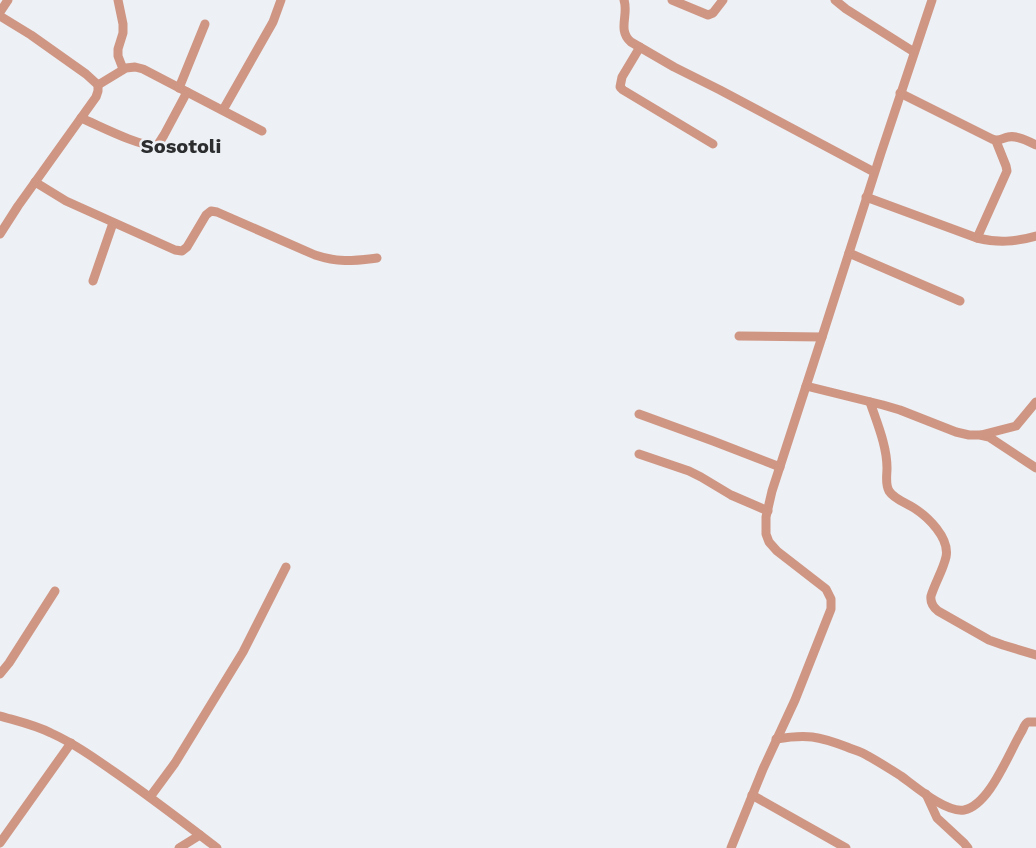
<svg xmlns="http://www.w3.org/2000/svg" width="1036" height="848" viewBox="0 0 1036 848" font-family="'Work Sans',sans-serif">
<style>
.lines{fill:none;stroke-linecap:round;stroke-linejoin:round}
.street{stroke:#cf9684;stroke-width:9}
.labels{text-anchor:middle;stroke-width:5;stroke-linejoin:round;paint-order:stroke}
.district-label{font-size:20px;font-weight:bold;fill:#2b2d2e;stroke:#edf0f4}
</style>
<rect width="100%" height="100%" fill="#edf0f4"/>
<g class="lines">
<!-- street -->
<g class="street">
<polyline points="118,0 123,24 123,33 118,49 118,56 123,69"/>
<path d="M624,0c5,15 -7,30 7,42l43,25 46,23 154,82"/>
<polyline points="672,0 708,15 713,13 723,0"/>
<polyline points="835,0 846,9 914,52"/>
<polyline points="0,12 8,0"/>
<polyline points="0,16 31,35 86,74 98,85 98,91 96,97 18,206 0,234"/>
<polyline points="640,47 622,77 620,87 623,90 713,144"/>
<polyline points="98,85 126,68 135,67 143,69 262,131"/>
<polyline points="179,88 205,24"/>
<path d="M900,93l92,46c7,3 10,-1 16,-2 9,-2 20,4 28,8"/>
<polyline points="223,110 273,22 281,0"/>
<path d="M81,118c19,8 57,28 76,28l7,-11 23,-43"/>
<path d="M35,182l31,19 109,49 7,1 5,-4 19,-32 5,-4 6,1 98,43c25,8 37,6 62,3"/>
<path d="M866,197l111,41c21,5 38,4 59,-2"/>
<polyline points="977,238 1007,171 1006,166 996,141"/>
<polyline points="849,253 960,301"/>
<polyline points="93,281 113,223"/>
<polyline points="739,336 822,337"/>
<polyline points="806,386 883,405 900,410 956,432 969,435 980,435 989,437 1036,468"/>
<path d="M870,402c7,21 17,44 17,66 0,8 -2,16 2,23 5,8 17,12 25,17 14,9 36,30 32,49 -3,13 -11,26 -15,39 -1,7 2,11 7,15l51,29 14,5 33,10"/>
<polyline points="639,414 713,441 780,467"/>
<polyline points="981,435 1016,426 1036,402"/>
<polyline points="639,454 689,471 701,477 731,495 768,511"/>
<polyline points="0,674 9,663 55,591"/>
<path d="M0,716c17,5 35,9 51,17 22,10 42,24 62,38 35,24 70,51 104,77"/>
<path d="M776,739c31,-5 42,-3 71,8 7,3 15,5 21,9 11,6 22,13 33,20 15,11 45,37 63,34 26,-5 45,-58 58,-79 1,-2 3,-8 6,-9 1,0 7,0 8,0"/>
<polyline points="926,794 937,818 964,843 968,848"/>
<polyline points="752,795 846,848"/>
<polyline points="150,797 175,763 243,652 286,567"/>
<polyline points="0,843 71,743"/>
<polyline points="179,848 200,835"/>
<polyline points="731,848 763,769 795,700 831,609 831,599 826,589 777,551 769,542 766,534 766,517 772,491 822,337 881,153 932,0"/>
</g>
</g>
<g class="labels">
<!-- district labels -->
<g class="district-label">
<text x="181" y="153">Sosotoli</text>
</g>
</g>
</svg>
